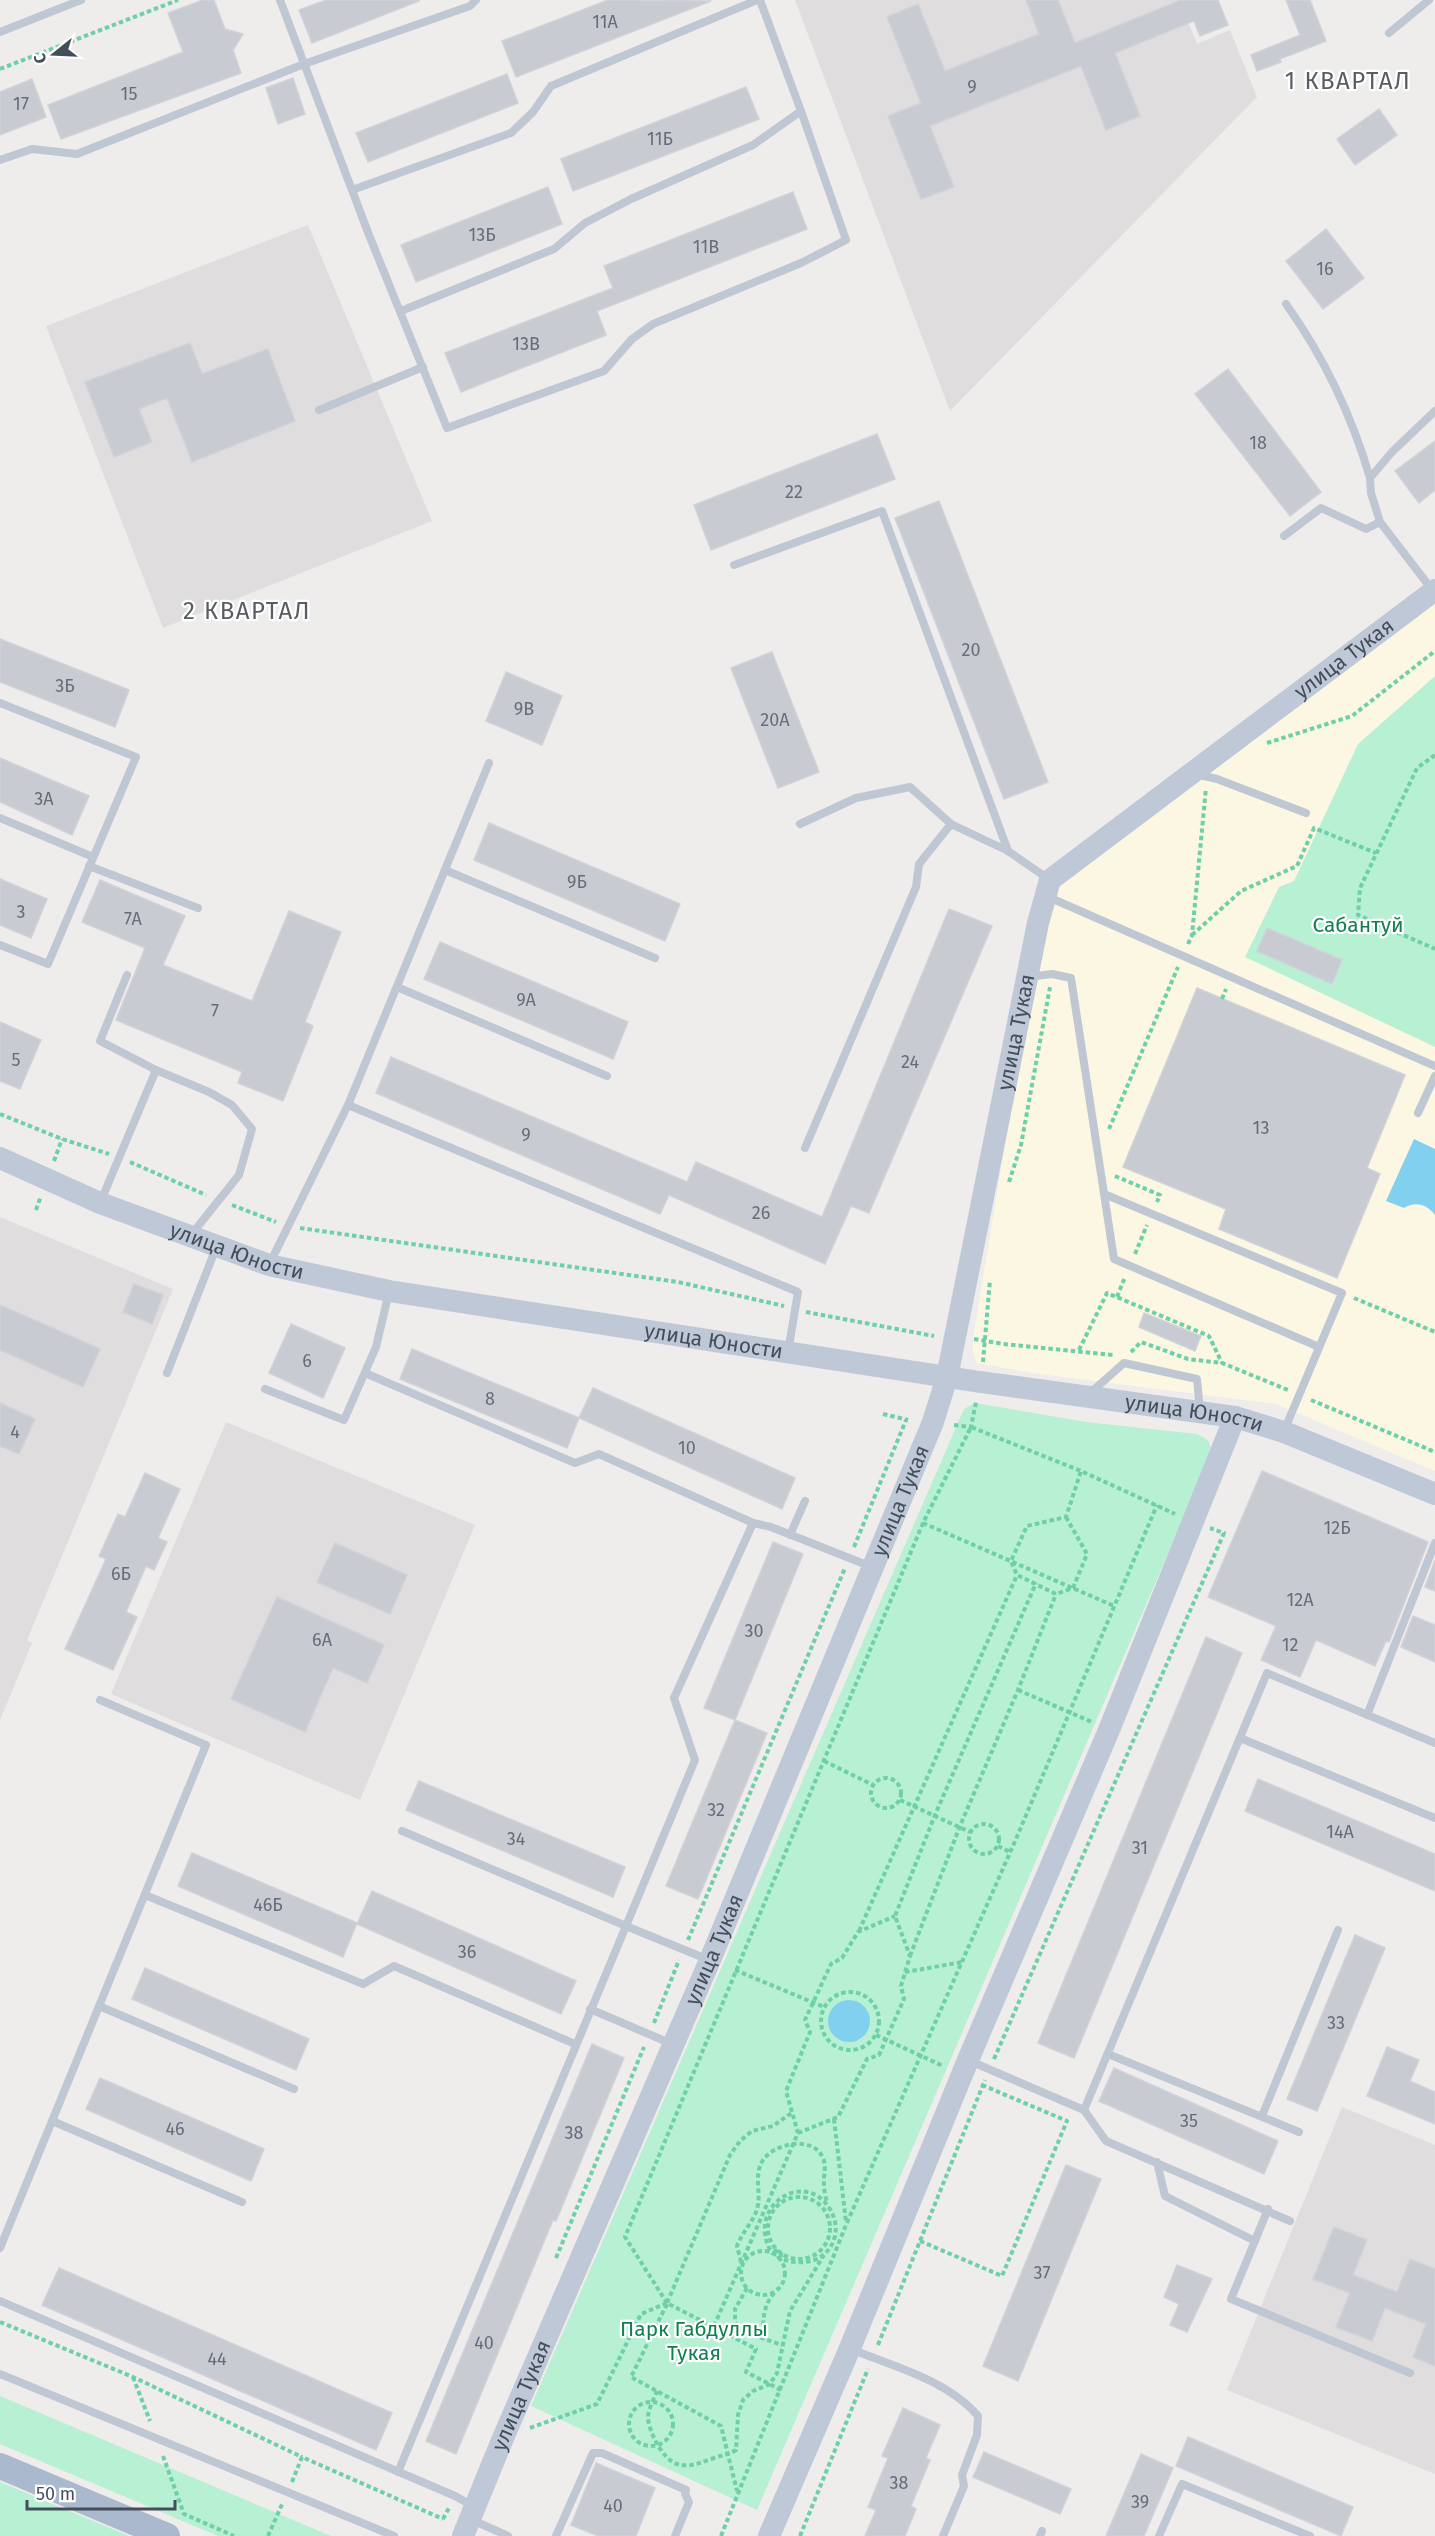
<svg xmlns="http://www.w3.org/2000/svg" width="1435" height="2536" viewBox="0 0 1435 2536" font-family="'Fira Sans',sans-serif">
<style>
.commercial{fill:#fcf7e3}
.education{fill:#e0ddde}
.green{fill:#b7f0d2}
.water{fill:#82d0f0}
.building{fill:#c9cbd2;stroke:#d0d2d9;stroke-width:1.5}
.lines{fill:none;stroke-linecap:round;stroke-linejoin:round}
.path{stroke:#6ed0a8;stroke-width:4;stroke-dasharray:4.5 3;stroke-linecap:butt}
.lane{stroke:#bfc7d3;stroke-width:8}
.secondary{stroke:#bec8d7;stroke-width:22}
.primary{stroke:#aab9cd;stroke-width:26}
.labels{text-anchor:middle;stroke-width:4.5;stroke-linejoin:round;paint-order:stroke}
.number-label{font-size:18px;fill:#656d79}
.street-label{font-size:21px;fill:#444e5b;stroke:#fff}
.park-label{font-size:21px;fill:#127f51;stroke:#fff}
.quarter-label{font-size:24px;letter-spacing:1.5px;fill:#595c62;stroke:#fff}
</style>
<rect width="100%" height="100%" fill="#efecec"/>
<!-- commercial -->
<polygon class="commercial" points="1435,601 1435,1471 1276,1404 1032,1373 977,1363 973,1352 973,1339 1038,944 1055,885"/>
<!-- education -->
<g class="education">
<polygon points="795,0 1179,0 1197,44 1230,30 1257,97 950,411"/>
<polygon points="308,225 432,521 163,628 46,326"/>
<polygon points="0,1217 173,1289 27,1640 32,1643 0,1720"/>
<polygon points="226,1422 475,1525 360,1800 111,1694"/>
<polygon points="1342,2107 1435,2145 1435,2474 1227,2390"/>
</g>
<!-- green -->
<g class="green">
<polygon points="1435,676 1435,1047 1245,957 1279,887 1294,881 1358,744"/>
<polygon points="975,1403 1086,1422 1197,1434 1208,1440 1212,1451 757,2510 531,2406 964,1409"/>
<polygon points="0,2396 331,2536 218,2536 0,2444"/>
<polygon points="0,2482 129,2536 0,2536"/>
</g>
<!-- water -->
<g class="water">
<path d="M1414,1139l21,10v66c-8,-11 -20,-14 -31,-7l-18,-7z"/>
<circle cx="849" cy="2021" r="21"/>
</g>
<!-- building -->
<g class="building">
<polygon points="203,0 214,0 225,29 243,34 233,50 241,73 61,139 48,105 183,52 168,13"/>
<polygon points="326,0 419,0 419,1 312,43 299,10"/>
<polygon points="608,0 711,1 516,77 502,41"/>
<polygon points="1026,0 1058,0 1075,43 1181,0 1218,0 1228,25 1200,36 1194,21 1115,53 1140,116 1106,130 1081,66 930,126 954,187 921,199 888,116 921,103 887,17 918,4 945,71 1039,34"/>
<polygon points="1286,0 1310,0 1326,41 1280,59 1281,62 1257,71 1251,55 1300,35"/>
<polygon points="507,74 518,103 368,162 356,133"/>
<polygon points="293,78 305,114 278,124 266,88"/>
<polygon points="32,79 46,117 0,135 0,92"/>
<polygon points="746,87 759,119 573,191 561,159"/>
<polygon points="1379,109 1397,135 1355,165 1337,139"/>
<polygon points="548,187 562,224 416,282 401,245"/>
<polygon points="793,192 807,229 597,311 606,335 461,392 445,353 613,288 604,266"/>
<polygon points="1326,229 1364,278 1323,309 1286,261"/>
<polygon points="190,343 202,374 268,349 295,421 192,462 167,398 139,409 152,442 114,457 85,382"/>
<polygon points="1228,369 1321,492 1290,516 1195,394"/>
<polygon points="877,434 895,479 711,550 694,505"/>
<polygon points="1435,441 1435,490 1419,503 1395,471"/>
<polygon points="939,501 1048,782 1004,799 895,518"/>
<polygon points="0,639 129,690 115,727 0,682"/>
<polygon points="772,652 819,772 778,788 731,668"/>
<polygon points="506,672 562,696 542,745 486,721"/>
<polygon points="0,758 89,796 72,835 0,802"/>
<polygon points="489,823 680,904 665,941 474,860"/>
<polygon points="0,879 47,899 31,938 0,925"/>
<polygon points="100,880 185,916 163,965 252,1001 289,911 341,932 305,1022 313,1026 283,1101 238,1083 242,1072 116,1020 145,948 82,922"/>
<polygon points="949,909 992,926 869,1213 851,1206 825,1264 669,1195 660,1214 376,1093 391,1057 687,1182 696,1162 822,1217"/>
<polygon points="1267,928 1342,960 1332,984 1257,951"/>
<polygon points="440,942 628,1022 613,1059 424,979"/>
<polygon points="1197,988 1405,1075 1367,1168 1380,1174 1337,1278 1219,1229 1226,1209 1123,1167"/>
<polygon points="0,1022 41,1040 20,1089 0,1081"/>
<polygon points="134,1284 163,1295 152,1324 123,1312"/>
<polygon points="0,1305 100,1349 83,1387 0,1350"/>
<polygon points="1144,1313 1201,1336 1195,1351 1139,1327"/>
<polygon points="291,1324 345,1348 323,1398 269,1373"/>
<polygon points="412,1349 579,1418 567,1448 400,1379"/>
<polygon points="593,1388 795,1478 782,1509 579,1418"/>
<polygon points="0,1403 35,1419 19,1454 0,1446"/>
<polygon points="1262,1471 1428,1542 1389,1642 1386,1641 1375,1666 1316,1640 1300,1677 1261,1660 1276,1626 1208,1597"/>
<polygon points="145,1473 180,1489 158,1538 167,1542 154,1570 146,1566 126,1612 137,1617 113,1670 65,1649 106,1559 99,1556 118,1514 125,1517"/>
<polygon points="773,1542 803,1554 735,1720 704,1708"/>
<polygon points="335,1543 407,1575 390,1614 317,1582"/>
<polygon points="1435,1560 1435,1591 1425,1587"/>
<polygon points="277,1597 384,1645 367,1683 333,1668 305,1732 231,1699"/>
<polygon points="1413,1616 1435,1625 1435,1662 1401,1647"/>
<polygon points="1206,1637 1242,1653 1074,2058 1038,2043"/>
<polygon points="735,1720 767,1733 698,1899 666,1886"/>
<polygon points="1258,1779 1435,1854 1435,1891 1245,1811"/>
<polygon points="419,1781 625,1867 613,1897 406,1810"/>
<polygon points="192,1853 357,1923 343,1957 178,1886"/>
<polygon points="372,1891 576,1981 561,2014 357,1924"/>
<polygon points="1355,1935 1385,1948 1317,2111 1287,2099"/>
<polygon points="145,1968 309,2039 296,2070 132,1999"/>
<polygon points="592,2044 624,2058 556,2221 553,2220 456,2454 426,2441"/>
<polygon points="1387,2047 1419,2060 1410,2081 1435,2092 1435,2124 1367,2096"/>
<polygon points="1114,2068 1278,2141 1264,2174 1099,2101"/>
<polygon points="100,2078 264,2149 251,2181 86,2109"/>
<polygon points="1066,2165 1101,2179 1018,2381 983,2366"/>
<polygon points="1334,2227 1367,2240 1353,2275 1397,2292 1410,2259 1435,2269 1435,2366 1413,2357 1426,2324 1385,2308 1372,2341 1336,2327 1350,2293 1313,2279"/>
<polygon points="1177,2265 1212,2279 1187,2332 1170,2325 1179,2304 1164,2297"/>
<polygon points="59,2268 392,2413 376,2450 42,2305"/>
<polygon points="903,2408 940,2425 926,2458 930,2460 911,2506 916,2509 905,2536 865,2536 876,2510 868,2507 888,2458 882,2456"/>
<polygon points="1188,2437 1353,2507 1341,2536 1176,2466"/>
<polygon points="984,2452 1071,2489 1060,2514 973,2477"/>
<polygon points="1141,2454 1173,2468 1144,2536 1106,2536"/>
<polygon points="596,2463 655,2488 636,2536 598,2536 571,2525"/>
</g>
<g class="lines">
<!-- path -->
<g class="path">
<polyline points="0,69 178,0"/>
<polyline points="1267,743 1352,716 1435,651"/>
<polyline points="1435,755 1417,768 1360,888 1358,915 1435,949"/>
<polyline points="1192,935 1241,891 1297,866 1314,828 1376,853"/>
<polyline points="1188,944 1192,935 1206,788"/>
<polyline points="1222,999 1226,989"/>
<polyline points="0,1114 62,1139 109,1154"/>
<polyline points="1109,1129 1178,967"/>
<polyline points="54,1161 62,1139"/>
<polyline points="130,1162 206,1195"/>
<polyline points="1115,1176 1160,1195 1157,1202"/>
<polyline points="1009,1182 1021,1145 1050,987"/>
<polyline points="232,1205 276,1222"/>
<polyline points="36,1210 41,1196"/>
<polyline points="300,1228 678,1282 784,1306"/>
<polyline points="1135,1254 1147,1225"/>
<polyline points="1117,1297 1125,1277"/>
<polyline points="1354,1298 1435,1332"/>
<polyline points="806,1312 934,1336"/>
<polyline points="974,1339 1003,1344 1113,1355"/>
<polyline points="1079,1350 1107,1293 1209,1336 1222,1363"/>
<polyline points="1131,1352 1141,1342 1188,1359 1222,1363 1288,1390"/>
<polyline points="983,1362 990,1280"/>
<polyline points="1311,1400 1435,1452"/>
<polyline points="883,1414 908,1420"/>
<polyline points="954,1425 971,1427 976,1402"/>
<polyline points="1066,1517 1087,1554 1073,1588 1056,1594 1017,1575 1011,1561 1027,1526 1066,1517 1081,1471"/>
<polyline points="923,1523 1114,1606"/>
<polyline points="854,1547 906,1420"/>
<polyline points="1018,1690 1092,1722"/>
<polyline points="824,1761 873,1785"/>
<circle cx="886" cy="1793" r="15"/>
<polyline points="900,1800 970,1832"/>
<circle cx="984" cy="1839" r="15"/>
<polyline points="998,1846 1010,1852"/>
<polyline points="859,1931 1017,1575"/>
<polyline points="688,1940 845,1568"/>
<polyline points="910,1956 960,1826 1018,1690 1056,1594"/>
<polyline points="735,1970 824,2007"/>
<polyline points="905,1972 963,1962"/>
<circle cx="850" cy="2021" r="29"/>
<polyline points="654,2023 679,1960"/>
<polyline points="876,2035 943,2066"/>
<polyline points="994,2059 1224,1533 1210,1528"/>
<polyline points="834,2119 846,2222"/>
<polyline points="798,2133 838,2117 867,2059 879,2055 904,1999 901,1986 910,1956 895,1916 935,1815 1036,1583"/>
<circle cx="799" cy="2228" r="31"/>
<polyline points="920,2241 1002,2276 1067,2121 982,2085"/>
<path d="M775,2249l4,9c23,9 49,5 56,-22 2,-9 0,-18 -5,-27 -26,-42 -86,-1 -58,44l11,2"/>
<circle cx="763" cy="2273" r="22"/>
<polyline points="556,2258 644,2047"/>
<path d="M741,2262l-4,-16c5,-14 16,-23 20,-37 5,-16 -4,-34 6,-49 12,-17 50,-25 60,-2 4,9 0,18 1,27 0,6 2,13 3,18"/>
<polyline points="747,2288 735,2309 735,2322 744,2332 782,2345"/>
<polyline points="667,2303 625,2237 923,1523 971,1427 1081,1471 1175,1514"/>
<polyline points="667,2304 631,2377 721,2426 737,2491"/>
<polyline points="0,2322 133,2377 302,2457"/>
<polyline points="714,2326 798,2133 786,2091 810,2032 805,2020 831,1964 842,1958 858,1932 895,1916"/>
<path d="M763,2340c0,-19 -1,-33 12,-48"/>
<polyline points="878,2345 985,2080"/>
<polyline points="133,2377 150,2421"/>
<polyline points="781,2390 746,2372 756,2349 667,2303 730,2155 740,2141 752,2131 773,2126 793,2112"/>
<path d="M657,2391c-3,8 -9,18 -9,27 1,14 15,42 29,46 14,4 24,-2 37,-6 8,-3 14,-3 22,-8l2,-35 5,-15 10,-9 17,-7 7,-11 13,-62 34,-56"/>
<circle cx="651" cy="2424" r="22"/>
<polyline points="530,2428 597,2404 641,2314 667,2303"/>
<polyline points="163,2456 184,2514 234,2536"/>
<polyline points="292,2482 302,2457 443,2519"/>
<polyline points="443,2519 450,2506"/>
<polyline points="268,2536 283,2502"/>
<polyline points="721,2536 846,2225 1016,1839 1157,1505"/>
<polyline points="800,2536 868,2369"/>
</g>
<!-- lane -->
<g class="lane">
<polyline points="280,0 369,235 447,428 604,371 632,339 653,324 801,263 846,240 801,111 760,0"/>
<polyline points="0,32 81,0"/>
<polyline points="1389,33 1429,0"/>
<polyline points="0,160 32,149 77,154 304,64 470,6 476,0"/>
<polyline points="352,190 511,133 533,112 551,86 757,0"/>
<path d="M1286,304c37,52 66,112 84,174"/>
<polyline points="401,311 554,249 585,223 631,199 753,145 801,111"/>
<polyline points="319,410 423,367"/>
<polyline points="1284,536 1321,508 1366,529 1380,522"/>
<polyline points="734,565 882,511 1008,851"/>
<polyline points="1433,591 1380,522 1371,493 1370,478 1392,452 1435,411"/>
<polyline points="0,703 136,757 48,964 0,945"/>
<polyline points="1195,774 1217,779 1306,813"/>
<polyline points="0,818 93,857"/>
<polyline points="800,824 856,798 910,787 951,824"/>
<polyline points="89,866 198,908"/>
<polyline points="445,870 655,958"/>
<polyline points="1046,896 1435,1066"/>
<polyline points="127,975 100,1041 156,1070"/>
<polyline points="1028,977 1052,974 1071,978 1114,1259 1319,1347"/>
<polyline points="397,987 607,1076"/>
<polyline points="348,1105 798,1292 788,1352"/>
<polyline points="1418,1113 1435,1076"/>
<polyline points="805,1148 916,887 919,864 951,824 1008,851 1050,880"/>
<polyline points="1104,1194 1342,1293 1284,1431"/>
<polyline points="100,1203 156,1070 209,1092 232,1105 252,1129 239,1175 191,1235"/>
<polyline points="269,1265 348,1105 489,763"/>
<polyline points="167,1373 216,1248"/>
<polyline points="365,1373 575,1463 599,1454 753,1523 771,1527 872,1567"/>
<polyline points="265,1389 344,1420 376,1347 389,1292"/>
<polyline points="1089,1394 1124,1363 1197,1379 1200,1412"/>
<polyline points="790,1535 805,1501"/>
<polyline points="1367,1715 1435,1543"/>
<polyline points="1240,1738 1435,1818"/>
<polyline points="145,1895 363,1984 394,1966 575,2044"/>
<polyline points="709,1960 626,1926 695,1760 674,1698 753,1523"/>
<polyline points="99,2006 294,2089"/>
<polyline points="590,2009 672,2044"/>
<polyline points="1108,2054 1299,2132"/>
<polyline points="970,2061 1084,2110 1267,1673 1435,1743"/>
<polyline points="1084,2110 1106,2141 1290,2221"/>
<polyline points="1262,2116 1338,1930"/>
<polyline points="52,2121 242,2202"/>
<polyline points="1157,2162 1165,2196 1255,2241"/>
<polyline points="1268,2209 1231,2299 1410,2373"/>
<polyline points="0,2248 206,1745 100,1700"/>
<polyline points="0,2301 455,2496 475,2507"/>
<path d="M851,2349c41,17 97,31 127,67l-1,19 -15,40 2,11 -21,50"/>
<polyline points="0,2374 394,2536"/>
<polyline points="398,2472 626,1926 402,1831"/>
<polyline points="470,2519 508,2536"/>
<polyline points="556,2536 593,2453 602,2453 686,2490 685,2494 689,2502 675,2536"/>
<polyline points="1040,2536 1042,2531"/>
<polyline points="1159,2536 1182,2484 1310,2536"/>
</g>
<!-- secondary -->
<g class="secondary">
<path id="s1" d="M0,1158l100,45 169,62 120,26 591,91 255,35 49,15 151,62"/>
<path id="s2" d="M463,2536l40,-98 207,-478 223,-538 14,-45 91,-454 12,-43 385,-290"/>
<polyline points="769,2536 850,2348 968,2060 1109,1730 1235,1417"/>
</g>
<!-- primary -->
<polyline class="primary" points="0,2466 167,2536"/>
</g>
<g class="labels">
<!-- number labels -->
<g class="number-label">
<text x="605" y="28">11А</text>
<text x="972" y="93">9</text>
<text x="129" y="100">15</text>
<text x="21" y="110">17</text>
<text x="660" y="145">11Б</text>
<text x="482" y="241">13Б</text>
<text x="706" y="253">11В</text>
<text x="1325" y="275">16</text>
<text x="526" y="350">13В</text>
<text x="1258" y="449">18</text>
<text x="794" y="498">22</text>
<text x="971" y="656">20</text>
<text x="65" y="692">3Б</text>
<text x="524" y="715">9В</text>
<text x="775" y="726">20А</text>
<text x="44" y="805">3А</text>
<text x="577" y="888">9Б</text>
<text x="21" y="918">3</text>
<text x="133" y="925">7А</text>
<text x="526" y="1006">9А</text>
<text x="215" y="1017">7</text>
<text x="16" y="1066">5</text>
<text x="910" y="1068">24</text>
<text x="1261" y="1134">13</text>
<text x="526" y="1141">9</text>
<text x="761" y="1219">26</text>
<text x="307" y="1367">6</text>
<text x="490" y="1405">8</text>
<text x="15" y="1438">4</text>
<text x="687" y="1454">10</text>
<text x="1337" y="1534">12Б</text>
<text x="121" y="1580">6Б</text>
<text x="1300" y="1606">12А</text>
<text x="754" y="1637">30</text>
<text x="322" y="1646">6А</text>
<text x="1290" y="1651">12</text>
<text x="716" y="1816">32</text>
<text x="1340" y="1838">14А</text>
<text x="516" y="1845">34</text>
<text x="1140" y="1854">31</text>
<text x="268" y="1911">46Б</text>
<text x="467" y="1958">36</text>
<text x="1336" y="2029">33</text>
<text x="1189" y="2127">35</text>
<text x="175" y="2135">46</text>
<text x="574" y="2139">38</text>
<text x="1042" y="2279">37</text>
<text x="484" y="2349">40</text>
<text x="217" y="2365">44</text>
<text x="899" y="2489">38</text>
<text x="1140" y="2508">39</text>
<text x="613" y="2512">40</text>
</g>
<!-- street labels -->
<g class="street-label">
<text dy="7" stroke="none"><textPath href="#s2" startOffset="2132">улица Тукая</textPath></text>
<text dy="7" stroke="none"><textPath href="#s2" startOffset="1608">улица Тукая</textPath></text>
<text dy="7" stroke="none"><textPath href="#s1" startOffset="255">улица Юности</textPath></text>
<text dy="7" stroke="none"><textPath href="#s1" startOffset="741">улица Юности</textPath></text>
<text dy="7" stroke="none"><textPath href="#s1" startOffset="1227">улица Юности</textPath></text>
<text dy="7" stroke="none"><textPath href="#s2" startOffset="1124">улица Тукая</textPath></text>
<text dy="7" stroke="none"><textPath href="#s2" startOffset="638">улица Тукая</textPath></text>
<text dy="7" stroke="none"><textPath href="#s2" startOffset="152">улица Тукая</textPath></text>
</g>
<!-- park labels -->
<g class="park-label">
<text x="1358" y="932">Сабантуй</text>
<text x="694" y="2336">Парк Габдуллы<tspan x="694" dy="24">Тукая</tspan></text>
</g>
<!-- quarter labels -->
<g class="quarter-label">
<text x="1348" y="89">1 КВАРТАЛ</text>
<text x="247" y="619">2 КВАРТАЛ</text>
</g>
</g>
<!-- north arrow -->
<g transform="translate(54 54) rotate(252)" stroke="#ffffff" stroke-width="4.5" paint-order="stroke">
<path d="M0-4.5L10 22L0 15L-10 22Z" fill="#444e5b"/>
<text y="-9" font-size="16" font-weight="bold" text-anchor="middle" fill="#444e5b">С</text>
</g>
<!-- scale -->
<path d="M27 2500v9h148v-9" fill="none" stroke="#444e5b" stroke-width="3"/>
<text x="36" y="2500" font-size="18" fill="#444e5b" stroke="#ffffff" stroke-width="4.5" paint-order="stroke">50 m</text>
</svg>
